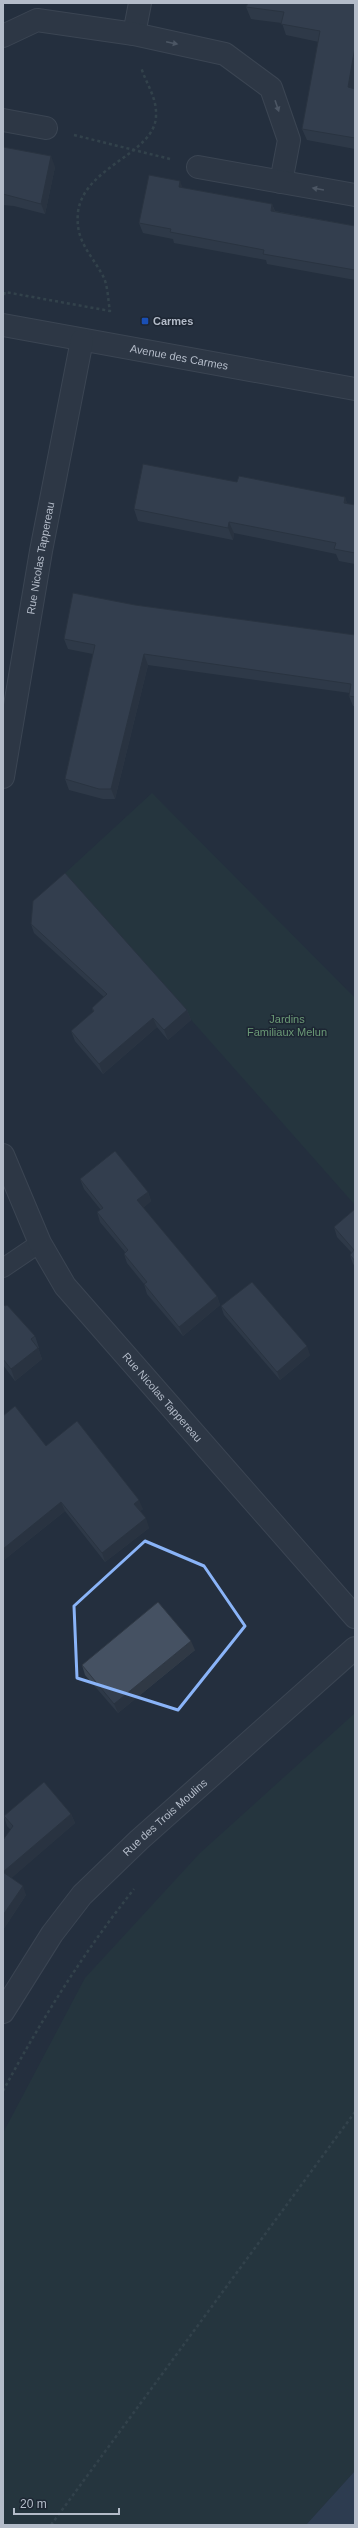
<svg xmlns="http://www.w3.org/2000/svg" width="358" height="2528" viewBox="0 0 358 2528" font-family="Arial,sans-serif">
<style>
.green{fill:#263c3f}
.water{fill:#394c67}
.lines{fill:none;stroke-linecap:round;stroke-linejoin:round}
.lane-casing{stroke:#565f6c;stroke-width:20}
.street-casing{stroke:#565f6c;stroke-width:24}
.path{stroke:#44595c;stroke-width:2.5;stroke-dasharray:3 3;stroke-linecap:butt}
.lane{stroke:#38414e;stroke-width:18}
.street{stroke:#38414e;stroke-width:22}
.wall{fill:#3b4654}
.shaded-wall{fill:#303945}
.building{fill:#455162;stroke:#303945}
.oneway{fill:#7c8592}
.marked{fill:none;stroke:#8ab4f8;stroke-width:3;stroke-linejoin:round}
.transit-dot{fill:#1a4fb4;stroke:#1d2633;stroke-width:1.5}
.labels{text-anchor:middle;stroke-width:3;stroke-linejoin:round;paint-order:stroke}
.poi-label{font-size:11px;font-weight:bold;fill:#b4bcc9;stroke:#1d2633;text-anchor:start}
.street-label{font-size:11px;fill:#b4bcc9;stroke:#1d2633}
.park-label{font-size:11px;fill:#6b9a76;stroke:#1d2633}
</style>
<rect width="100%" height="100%" fill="#242f3e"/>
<!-- green -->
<g class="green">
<polygon points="152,793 355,998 355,1205 63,875"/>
<polygon points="355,1713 355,2471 306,2525 3,2525 3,2133 85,1978 200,1853"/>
</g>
<!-- water -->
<polygon class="water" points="355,2471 355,2525 306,2525"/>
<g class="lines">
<!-- lane casing -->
<g class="lane-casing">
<polyline id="lane" points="3,1268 40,1243"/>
</g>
<!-- street casing -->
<g class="street-casing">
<g id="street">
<polyline points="134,34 140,3"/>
<polyline points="3,36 37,20 134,34 225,54 271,88 289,140 281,182"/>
<polyline points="3,120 46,128"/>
<polyline points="198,167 355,195"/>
<path id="s1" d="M3,325l352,64"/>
<path id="s2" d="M3,777l38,-226 41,-211"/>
<path id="s3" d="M3,1155l37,88 25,43 290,331"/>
<path id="s4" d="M3,2012l49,-78 30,-39 57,-55 216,-192"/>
</g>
</g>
<!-- path -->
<g class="path">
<polyline points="74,135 170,159"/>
<path d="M4,295l1,-3 105,19c-2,-10 -2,-26 -7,-35 -13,-24 -28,-35 -25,-64 6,-46 77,-58 78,-96 1,-19 -10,-32 -15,-49"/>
<path d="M3,2091c38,-71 81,-139 131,-202"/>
<polyline points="51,2525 355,2112"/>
</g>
<!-- lane -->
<use href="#lane" class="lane"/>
<!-- street -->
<use href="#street" class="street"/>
</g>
<!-- wall -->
<g class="wall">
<polygon points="355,3 355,83 354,88 355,89 355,149 307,140 302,129 319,42 286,35 282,23 251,19 246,7"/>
<polygon points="3,147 55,167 45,214 14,206 3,205"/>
<polygon points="183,188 272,204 275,211 355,226 355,280 267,264 266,260 174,243 173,239 143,233 139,223"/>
<polygon points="345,497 347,504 355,505 355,564 339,561 336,554 234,533 233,540 138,521 134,509"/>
<polygon points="135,605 355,635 355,706 353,706 349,696 350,693 148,665 115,799 103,799 69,790 65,779 93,654 68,649 64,639"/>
<polygon points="31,924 187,1010 191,1020 168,1040 157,1027 103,1074 75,1041 71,1031 93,1012 92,1008 104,997 34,933"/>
<polygon points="80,1179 148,1192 151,1201 143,1208 217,1296 220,1305 183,1336 147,1294 144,1284 127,1263 124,1254 125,1252 100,1222 97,1212 101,1210 84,1189"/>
<polygon points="355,1209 355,1266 353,1264 350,1255 352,1253 337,1237 334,1227"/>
<polygon points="3,1304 35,1336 39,1348 38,1348 42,1359 15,1381 3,1365"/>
<polygon points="221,1306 310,1355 280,1380 224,1315"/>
<polygon points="3,1416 46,1446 143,1509 140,1511 149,1528 105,1562 65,1511 4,1560 3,1559"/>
<polygon points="195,1650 118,1713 85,1675 82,1665"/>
<polygon points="71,1814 75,1823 11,1878 26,1895 3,1930 10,1829 7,1826 4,1816"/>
</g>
<!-- shaded-wall -->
<g class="shaded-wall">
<polygon points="355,47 355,83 352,99 348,87"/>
<polygon points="51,156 55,167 45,214 41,204"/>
<polygon points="180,181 184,191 179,187"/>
<polygon points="272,204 276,215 271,211"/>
<polygon points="345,497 349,509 344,503"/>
<polygon points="229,522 234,533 233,540 228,528"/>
<polygon points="144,654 148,665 115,799 111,789"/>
<polygon points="187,1010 191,1020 168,1040 164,1030"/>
<polygon points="153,1018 157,1027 103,1074 99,1064"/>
<polygon points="148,1192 151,1201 141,1210 137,1200"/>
<polygon points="217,1296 220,1305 183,1336 179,1327"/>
<polygon points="307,1346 310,1355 280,1380 277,1372"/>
<polygon points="38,1348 42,1359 15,1381 11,1369"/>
<polygon points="139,1500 143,1509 138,1513 134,1504"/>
<polygon points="61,1502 65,1511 4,1560 3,1557 3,1549"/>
<polygon points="146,1518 149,1528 105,1562 102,1553"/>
<polygon points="191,1641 195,1650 118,1713 114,1704"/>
<polygon points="71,1814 75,1823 7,1882 3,1872"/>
<polygon points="23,1886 26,1895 3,1930 3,1915"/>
</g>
<!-- building -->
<g class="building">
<polygon points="248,3 355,3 355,47 348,87 355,89 355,138 302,129 320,31 281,24 284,12 246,7"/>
<polygon points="3,147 51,156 41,204 3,194"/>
<polygon points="149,175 180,181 179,187 272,204 271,211 355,226 355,270 263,254 264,250 170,232 171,229 139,223"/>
<polygon points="143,464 237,482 239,476 345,497 344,503 355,505 355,553 334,549 336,543 229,522 228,528 134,509"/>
<polygon points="73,593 135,605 355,635 355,697 349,696 351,684 144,654 111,789 99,789 65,779 95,645 64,639"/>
<polygon points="65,873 187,1010 164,1030 153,1018 99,1064 71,1031 94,1011 92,1008 107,994 31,924 33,901"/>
<polygon points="115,1151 148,1192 137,1200 217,1296 179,1327 144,1284 147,1282 124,1254 128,1250 97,1212 103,1208 80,1179"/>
<polygon points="355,1209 355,1261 350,1255 354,1250 334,1227"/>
<polygon points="252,1282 307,1346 277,1372 221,1306"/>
<polygon points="3,1304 5,1306 7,1305 35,1336 31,1339 38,1348 11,1369 3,1359"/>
<polygon points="15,1406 46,1446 77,1421 139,1500 134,1504 146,1518 102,1553 61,1502 3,1549 3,1416"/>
<polygon points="158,1602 191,1641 114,1704 82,1665"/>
<polygon points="44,1782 71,1814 3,1872 23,1886 3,1915 3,1840 13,1826 4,1816"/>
</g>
<!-- one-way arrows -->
<defs><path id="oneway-solid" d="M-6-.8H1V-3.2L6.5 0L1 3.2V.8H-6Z"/></defs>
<g class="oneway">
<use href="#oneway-solid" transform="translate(172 43) rotate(12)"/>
<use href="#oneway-solid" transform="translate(277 106) rotate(71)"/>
<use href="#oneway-solid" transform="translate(318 189) rotate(-170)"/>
</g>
<!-- marked area -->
<path d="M0 0H358V2528H0ZM145,1541l59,25 41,60 -67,84 -101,-32 -3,-72z" fill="#242f3e" fill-opacity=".55" fill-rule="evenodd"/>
<path class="marked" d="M145,1541l59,25 41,60 -67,84 -101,-32 -3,-72z"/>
<!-- markers -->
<rect class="transit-dot" x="141" y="317" width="8" height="8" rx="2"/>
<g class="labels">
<!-- poi labels -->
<g class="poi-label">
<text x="153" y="325">Carmes</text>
</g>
<!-- street labels -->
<g class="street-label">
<text dy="4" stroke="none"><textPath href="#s1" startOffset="179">Avenue des Carmes</textPath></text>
<text dy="4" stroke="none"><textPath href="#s2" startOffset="222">Rue Nicolas Tappereau</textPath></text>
<text dy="4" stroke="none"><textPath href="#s3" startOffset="293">Rue Nicolas Tappereau</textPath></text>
<text dy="4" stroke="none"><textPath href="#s4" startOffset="255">Rue des Trois Moulins</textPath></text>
</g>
<!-- park labels -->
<g class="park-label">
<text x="287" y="1023">Jardins<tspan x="287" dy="13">Familiaux Melun</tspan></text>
</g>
</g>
<!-- border -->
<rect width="358" height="2528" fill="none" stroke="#b4bcc9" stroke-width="8"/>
<!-- scale -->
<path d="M14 2508v6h105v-6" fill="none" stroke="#b4bcc9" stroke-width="2"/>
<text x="20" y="2508" font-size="12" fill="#b4bcc9" stroke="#1d2633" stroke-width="3" paint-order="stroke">20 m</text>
</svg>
